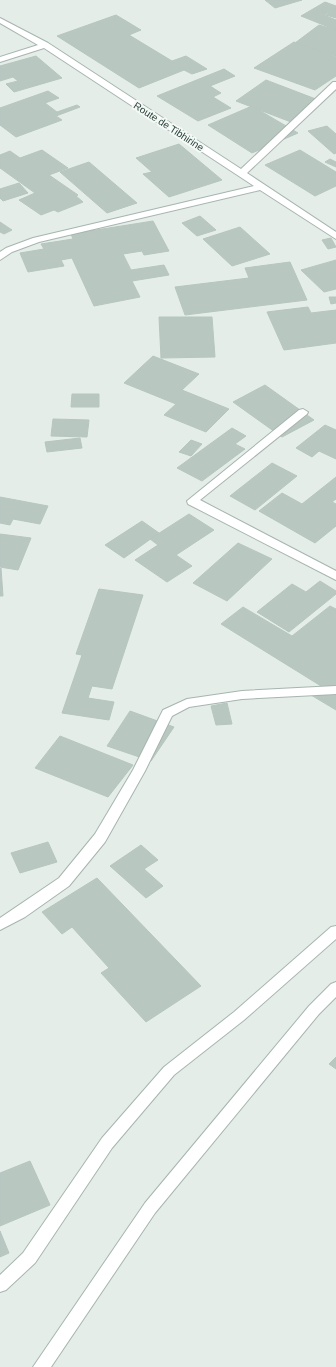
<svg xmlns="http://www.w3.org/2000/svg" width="336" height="1367" viewBox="0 0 336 1367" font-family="Arial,sans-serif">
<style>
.building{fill:#b9c7c1;stroke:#b6c6bf}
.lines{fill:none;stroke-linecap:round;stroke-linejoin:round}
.minor-casing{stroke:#a7b5af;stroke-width:2}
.minor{fill:#fff;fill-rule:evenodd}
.labels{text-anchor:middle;stroke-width:4;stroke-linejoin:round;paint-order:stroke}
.far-street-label{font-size:10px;fill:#243d36;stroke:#f4f9f6}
</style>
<rect width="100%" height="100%" fill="#e4ede8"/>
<!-- building -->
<g class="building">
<polygon points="265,0 302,0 275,8"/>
<polygon points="325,2 336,6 336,8 324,15 336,20 336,30 301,16"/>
<polygon points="336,8 336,18 326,15"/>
<polygon points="116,15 141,30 129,35 172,61 186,56 207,69 192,74 184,70 139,88 57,36"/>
<polygon points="319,25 336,30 336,56 295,43"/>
<polygon points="294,42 336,57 336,76 315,90 254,68"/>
<polygon points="36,56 62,78 14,92 6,84 18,81 13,77 0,81 0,66"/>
<polygon points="224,69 235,76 210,86 221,93 213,97 231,108 198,121 157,96"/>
<polygon points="266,80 321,101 291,122 236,101"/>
<polygon points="48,91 59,98 45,103 57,112 77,105 80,107 56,116 62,120 16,137 0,125 0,108"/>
<polygon points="252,106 298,133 252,153 208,125"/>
<polygon points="327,126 336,134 336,153 334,154 308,131"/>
<polygon points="179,144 222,180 169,197 143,174 152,172 136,158"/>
<polygon points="42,150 68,168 49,175 78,195 76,196 83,202 58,212 54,210 41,215 19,200 35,193 0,168 0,155 10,151 20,158"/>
<polygon points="300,150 336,172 336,186 315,196 265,165"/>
<polygon points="330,159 336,162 336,167 325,162"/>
<polygon points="89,162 137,203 107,213 60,172"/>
<polygon points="19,183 28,193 3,201 0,198 0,189"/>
<polygon points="200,216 216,230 197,236 182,223"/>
<polygon points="153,221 169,251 144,255 142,251 123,254 131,270 164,265 169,275 132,281 140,297 94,306 72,258 61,260 64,266 28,272 20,253 44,249 41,244 73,239 71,234"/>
<polygon points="0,222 12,230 4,234 0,232"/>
<polygon points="240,227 270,254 232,266 203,239"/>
<polygon points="331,238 336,247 328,249 322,240"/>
<polygon points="336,260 336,289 324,292 301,270"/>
<polygon points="290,262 307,300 185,315 175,287 249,278 245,268"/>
<polygon points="329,297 336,297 336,303 331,304"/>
<polygon points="308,307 311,313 336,310 336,343 284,350 267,312"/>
<polygon points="159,317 212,317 215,357 161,358"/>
<polygon points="153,356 199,374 182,390 229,409 206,432 164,415 176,404 124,383"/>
<polygon points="265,385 314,420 282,437 233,402"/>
<polygon points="72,394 99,394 99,407 71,407"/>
<polygon points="53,419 89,420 87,437 51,436"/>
<polygon points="325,425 336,430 336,459 319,451 312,457 296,448"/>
<polygon points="232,428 246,436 235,444 245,449 202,481 177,468"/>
<polygon points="80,438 82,448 47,452 45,442"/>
<polygon points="191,440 202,444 191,456 179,452"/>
<polygon points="272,463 297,476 255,510 230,496"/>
<polygon points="336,477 336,499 332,502 336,504 336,526 315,543 259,511 282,493 302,504"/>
<polygon points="0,497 48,506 40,524 13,519 10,525 0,523"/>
<polygon points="189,514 214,530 176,555 192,566 167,582 135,560 158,545 150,539"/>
<polygon points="142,521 159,533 124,558 105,545"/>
<polygon points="0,534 31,538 18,570 0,567"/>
<polygon points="238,543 272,559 227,601 193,583"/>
<polygon points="1,568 3,596 0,596 0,569"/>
<polygon points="320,581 336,591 336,594 289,632 257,612 292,584 306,592"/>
<polygon points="99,589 143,595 112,689 92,686 88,698 114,702 109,720 62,713 82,655 76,654"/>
<polygon points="330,606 336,609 336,710 311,695 321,686 221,624 243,607 292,636"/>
<polygon points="227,703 232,724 216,725 211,706"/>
<polygon points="130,711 174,727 151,761 107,746"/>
<polygon points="60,736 133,765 108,797 35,768"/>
<polygon points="48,842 57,862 20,873 11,853"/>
<polygon points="141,845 158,860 144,869 163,886 146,898 110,866"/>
<polygon points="97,878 201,986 146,1022 101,973 109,968 72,927 62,934 42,912"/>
<polygon points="336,1057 336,1069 329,1064"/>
<polygon points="30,1161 50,1205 0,1226 0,1173"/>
<polygon points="0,1231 9,1253 0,1257"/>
</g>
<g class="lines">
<!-- minor casing -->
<g class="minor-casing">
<g id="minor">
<polygon points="0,18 48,43 241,169 333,82 336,82 336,89 247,173 336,232 336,239 260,190 39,242 12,252 0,260 0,252 6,248 33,238 254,186 44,48 0,62 0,57 38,45 0,23"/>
<polygon points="303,409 308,412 307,414 200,500 336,571 336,580 188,504 187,501 299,410"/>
<polygon points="336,686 336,694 242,699 189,707 172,716 145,771 105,842 69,886 25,917 0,930 0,918 59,878 95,834 133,770 163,710 187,699 242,691"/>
<polygon points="336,926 336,939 244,1020 174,1075 112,1148 35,1263 6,1290 0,1292 0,1275 23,1253 102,1138 164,1067 234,1012 331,927"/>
<polygon points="336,982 336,997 319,1014 155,1213 51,1367 33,1367 145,1203 309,1006 331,984"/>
</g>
</g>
<!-- minor -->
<use href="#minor" class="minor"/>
</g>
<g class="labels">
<!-- far-street labels -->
<g class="far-street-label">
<text transform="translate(169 126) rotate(33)" y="4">Route de Tibhirine</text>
</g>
</g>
</svg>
